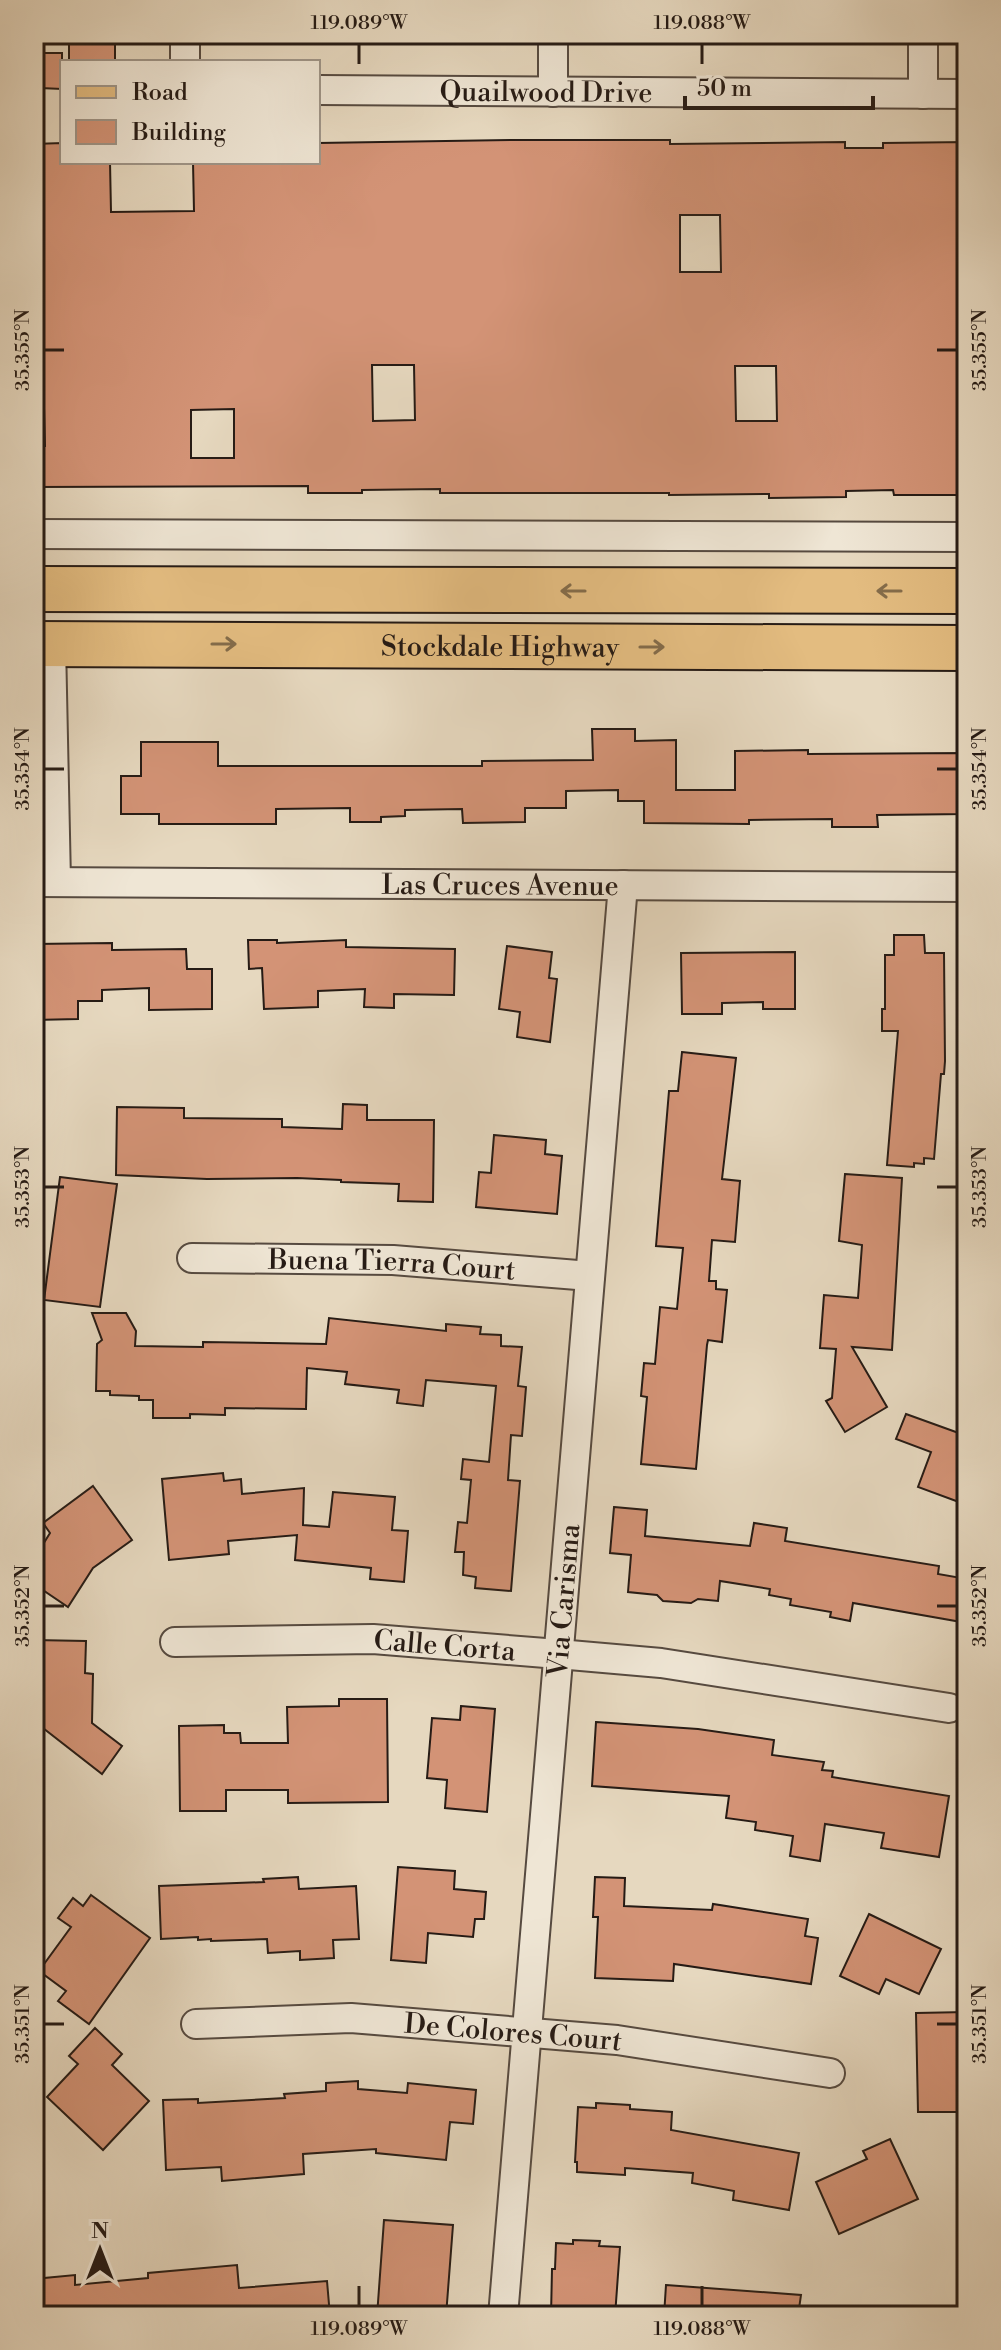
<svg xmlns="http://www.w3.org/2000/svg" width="1001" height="2350" viewBox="0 0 1001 2350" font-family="'Libre Bodoni',serif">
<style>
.building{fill:#d39376;stroke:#261b15;stroke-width:2;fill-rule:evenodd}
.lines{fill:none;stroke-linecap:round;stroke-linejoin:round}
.street-casing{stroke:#564a40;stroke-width:32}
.primary-casing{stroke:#261b15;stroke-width:48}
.street{stroke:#efe6d5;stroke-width:28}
.primary{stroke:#e3bc80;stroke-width:44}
.oneway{stroke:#846c4a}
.ticks{fill:none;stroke:#261b15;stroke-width:3}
.labels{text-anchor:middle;stroke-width:8;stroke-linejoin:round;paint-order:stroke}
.street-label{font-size:28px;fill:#261b15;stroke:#efe6d5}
.neatline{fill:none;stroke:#261b15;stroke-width:3}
.ticks-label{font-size:20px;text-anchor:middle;fill:#261b15}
</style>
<rect width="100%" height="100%" fill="#e6d8bf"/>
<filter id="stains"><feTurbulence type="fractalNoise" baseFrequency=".0025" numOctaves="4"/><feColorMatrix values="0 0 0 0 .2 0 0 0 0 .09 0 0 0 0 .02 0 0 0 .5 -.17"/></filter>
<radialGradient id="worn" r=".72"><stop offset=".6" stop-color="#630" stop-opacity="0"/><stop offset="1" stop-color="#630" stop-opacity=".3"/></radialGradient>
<!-- building -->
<g class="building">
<rect x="69" y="34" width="46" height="28"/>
<polygon points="40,53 62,53 62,89 40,88"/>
<path d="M515,140h155v4l175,-2v6h38v-5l84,-1v353h-73l-1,-5 -47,1v6l-77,1v-4l-100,1v-2h-229v-4l-78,1v3h-54v-7l-274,1v-41h11l-1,-38h-10v-44h9l-1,-64h-8v-156l28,-1v19h48l1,50 83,-1 -1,-49h125v-19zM680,215h40l1,57h-41zM372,365h42l1,55 -42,1zM735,366h41l1,55h-41zM234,409v49h-43v-48z"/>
<polygon points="592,729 635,729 635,741 676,740 676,790 735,790 735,751 808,750 808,754 967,753 967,814 877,815 878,827 832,827 832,819 749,820 749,824 644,823 644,801 618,801 618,790 566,791 566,808 525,808 525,822 463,823 462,809 405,810 405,816 381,817 381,822 350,822 350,808 276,809 276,824 159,824 159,814 121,814 121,776 141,776 141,742 218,742 218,766 482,766 482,761 593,760"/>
<polygon points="894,935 924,935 925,953 944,953 945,1061 944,1074 941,1074 934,1159 924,1158 924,1164 914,1163 914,1167 887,1165 898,1031 882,1031 882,1009 885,1009 885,955 894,955"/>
<polygon points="248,940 277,940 277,943 346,940 346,947 455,949 454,995 394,994 394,1008 364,1007 365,989 318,991 318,1007 264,1009 262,968 249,969"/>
<polygon points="112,943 112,950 186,949 187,969 212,969 212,1009 149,1010 149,988 102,990 102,1001 78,1001 78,1019 34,1020 34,944"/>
<polygon points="507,946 552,952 549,978 557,979 550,1042 517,1037 520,1012 499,1009"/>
<polygon points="795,952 795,1009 763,1009 763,1002 722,1003 722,1014 682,1014 681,953"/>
<polygon points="682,1052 736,1058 722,1179 740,1181 735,1242 712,1240 709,1281 716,1281 716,1289 727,1290 722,1342 708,1340 707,1345 696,1469 641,1464 647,1397 641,1396 644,1363 655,1364 660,1307 677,1309 683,1248 656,1246 669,1091 678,1091"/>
<polygon points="343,1104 367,1105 367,1120 434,1120 433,1202 398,1201 399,1184 341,1182 341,1180 297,1178 207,1179 116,1175 117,1107 184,1108 184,1118 282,1119 282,1127 342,1129"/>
<polygon points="494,1135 546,1140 545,1154 562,1156 557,1214 476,1207 479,1172 491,1173"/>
<polygon points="845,1174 902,1178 892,1350 852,1347 887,1407 845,1432 826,1401 832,1398 836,1349 820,1348 824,1295 858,1298 862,1245 839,1241"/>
<polygon points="60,1177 117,1184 100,1307 44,1300"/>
<polygon points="92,1313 126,1313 136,1331 135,1346 203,1347 203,1342 326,1344 329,1318 446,1331 446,1324 481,1327 480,1334 501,1335 501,1346 522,1347 518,1386 526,1387 522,1436 511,1435 508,1480 520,1481 511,1591 475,1588 476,1577 463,1575 464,1552 455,1552 458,1522 467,1523 471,1480 461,1479 463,1459 489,1462 496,1386 426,1380 423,1406 397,1403 399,1390 345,1384 347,1372 307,1368 306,1409 225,1408 225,1415 190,1414 190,1418 153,1418 153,1400 139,1400 139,1396 110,1395 110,1391 96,1391 97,1344 102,1340"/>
<polygon points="906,1414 967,1436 967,1505 918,1487 931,1452 896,1439"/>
<polygon points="223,1473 224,1481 241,1479 242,1494 304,1488 303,1525 329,1527 333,1492 395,1497 392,1530 408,1531 404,1582 370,1579 371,1568 295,1560 297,1535 228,1541 229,1554 169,1560 162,1479"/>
<polygon points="93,1486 132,1540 93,1568 68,1607 34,1584 34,1559 50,1533 43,1523"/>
<polygon points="614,1507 647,1510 645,1536 750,1546 754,1523 787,1528 785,1541 939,1566 938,1574 967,1579 967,1623 853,1603 850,1621 830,1617 831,1612 790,1605 791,1599 769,1595 770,1589 720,1581 718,1601 698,1599 691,1603 663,1601 657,1595 628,1592 631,1555 610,1553"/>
<polygon points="34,1640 86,1641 85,1673 93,1674 92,1723 122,1746 102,1774 34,1721"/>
<polygon points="339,1699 387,1699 388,1802 288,1803 288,1790 226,1790 226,1811 180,1811 179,1726 224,1725 224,1733 240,1733 241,1743 288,1743 287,1707 339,1706"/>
<polygon points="461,1706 495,1709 487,1812 445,1808 447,1780 427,1778 432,1718 460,1720"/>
<polygon points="596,1722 698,1729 774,1740 772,1755 824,1762 822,1770 833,1771 832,1777 949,1796 939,1857 881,1848 884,1833 825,1824 820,1861 790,1856 793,1836 755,1830 756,1822 726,1818 729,1796 592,1786"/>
<polygon points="398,1867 455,1871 454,1889 486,1892 484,1919 475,1919 473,1937 428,1933 426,1963 391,1960"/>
<polygon points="298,1877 299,1889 356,1886 359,1939 333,1940 334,1958 300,1960 300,1951 268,1953 267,1939 211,1941 211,1939 198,1940 198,1937 161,1939 159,1886 264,1882 263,1879"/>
<polygon points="595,1877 625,1878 624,1906 712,1910 713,1904 808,1919 805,1936 818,1938 811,1984 674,1964 673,1981 595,1978 598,1917 593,1917"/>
<polygon points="91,1895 150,1938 89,2024 58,2001 66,1991 39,1971 71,1927 58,1918 73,1898 83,1906"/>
<polygon points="869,1914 941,1949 919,1994 886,1979 879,1994 840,1976"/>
<polygon points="967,2012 967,2112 918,2112 916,2013"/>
<polygon points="95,2028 122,2054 112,2065 149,2101 103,2150 47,2097 78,2064 69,2056"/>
<polygon points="358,2081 358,2089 407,2093 408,2083 476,2090 473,2124 450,2122 446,2160 376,2153 376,2149 303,2154 304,2174 222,2181 221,2167 166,2170 163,2100 198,2099 198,2103 285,2098 284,2094 326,2091 326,2083"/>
<polygon points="596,2103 630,2105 630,2109 672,2112 671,2130 799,2153 789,2210 733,2200 734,2191 692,2183 693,2173 625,2168 625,2175 577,2172 577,2162 575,2162 578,2107 596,2108"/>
<polygon points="890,2139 918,2199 839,2234 816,2182 867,2159 863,2151"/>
<polygon points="384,2220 453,2225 446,2316 377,2316"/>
<polygon points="573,2240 600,2241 599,2246 620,2247 615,2316 551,2316 552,2269 555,2269 556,2243 573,2244"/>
<polygon points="237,2265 239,2288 327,2281 330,2316 34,2316 34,2279 75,2275 75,2285 148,2278 148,2273"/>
<polygon points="666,2285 801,2295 798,2316 664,2316"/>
</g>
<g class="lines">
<!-- street casing -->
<g class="street-casing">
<g id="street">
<polyline points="185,62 185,34"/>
<path id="s1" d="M318,90l649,4"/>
<polyline points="553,92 553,34"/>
<polyline points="923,94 923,34"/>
<polyline points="34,534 967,537"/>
<polyline points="51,644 56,882"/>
<path id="s2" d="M34,882l933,5"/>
<path id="s3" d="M192,1258l201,2 197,16"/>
<path id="s4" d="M175,1642l198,-3 185,15 103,9 288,45"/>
<path id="s5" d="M196,2024l155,-6 266,22 213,33"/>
<path id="s6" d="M503,2316l120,-1431"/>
</g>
</g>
<!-- primary casing -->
<g class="primary-casing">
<g id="primary">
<polyline points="34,589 967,591"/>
<path id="s7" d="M34,644l933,4"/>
</g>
</g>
<!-- street -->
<use href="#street" class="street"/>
<!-- primary -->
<use href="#primary" class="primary"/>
</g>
<!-- one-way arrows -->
<defs><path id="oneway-shaft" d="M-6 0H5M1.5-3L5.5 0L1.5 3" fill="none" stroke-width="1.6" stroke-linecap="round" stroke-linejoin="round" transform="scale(2)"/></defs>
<g class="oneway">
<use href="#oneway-shaft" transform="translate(573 591) rotate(-180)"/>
<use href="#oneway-shaft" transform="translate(889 591) rotate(-180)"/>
<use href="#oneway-shaft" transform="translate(224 644)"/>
<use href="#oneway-shaft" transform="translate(652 647)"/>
</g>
<!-- ticks -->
<path class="ticks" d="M359,44v20M702,44v20M44,350h20M937,350h20M44,769h20M937,769h20M44,1187h20M937,1187h20M44,1606h20M937,1606h20M44,2024h20M937,2024h20M359,2286v20M702,2286v20"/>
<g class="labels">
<!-- street labels -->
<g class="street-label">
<text dy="10" stroke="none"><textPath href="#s1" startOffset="228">Quailwood Drive</textPath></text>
<text dy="10" stroke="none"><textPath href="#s7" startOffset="466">Stockdale Highway</textPath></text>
<text dy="10" stroke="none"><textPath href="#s2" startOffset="466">Las Cruces Avenue</textPath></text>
<text dy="10" stroke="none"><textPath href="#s3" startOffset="200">Buena Tierra Court</textPath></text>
<text dy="10" stroke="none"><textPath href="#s6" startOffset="718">Via Carisma</textPath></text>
<text dy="10" stroke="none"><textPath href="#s4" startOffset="270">Calle Corta</textPath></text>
<text dy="10" stroke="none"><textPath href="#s5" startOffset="318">De Colores Court</textPath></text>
</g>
</g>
<!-- margin -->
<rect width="1001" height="2350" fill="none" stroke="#e6d8bf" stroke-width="88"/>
<!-- legend -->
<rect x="60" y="60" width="260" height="104" fill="#efe6d5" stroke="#9f9588" stroke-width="2"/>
<rect x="76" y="86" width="40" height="12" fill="#e3bc80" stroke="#9f9588" stroke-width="2"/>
<text x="132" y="100" font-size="24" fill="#261b15">Road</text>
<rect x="76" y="120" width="40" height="24" fill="#d39376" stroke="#9f9588" stroke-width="2"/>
<text x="132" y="140" font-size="24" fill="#261b15">Building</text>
<!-- north arrow -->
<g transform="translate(100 2250)" stroke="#efe6d5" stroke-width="6" paint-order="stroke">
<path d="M0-6L14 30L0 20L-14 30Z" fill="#261b15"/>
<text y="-12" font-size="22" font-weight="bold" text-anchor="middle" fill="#261b15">N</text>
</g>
<!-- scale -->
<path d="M685 96v12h188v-12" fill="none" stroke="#261b15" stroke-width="4"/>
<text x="697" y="96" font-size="24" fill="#261b15" stroke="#efe6d5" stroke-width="6" paint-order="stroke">50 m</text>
<rect x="44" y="44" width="913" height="2262" class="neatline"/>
<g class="ticks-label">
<text x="359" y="29">119.089°W</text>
<text x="702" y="29">119.088°W</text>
<text transform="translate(22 350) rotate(-90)" y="7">35.355°N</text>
<text transform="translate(979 350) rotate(-90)" y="7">35.355°N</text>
<text transform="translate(22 769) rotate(-90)" y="7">35.354°N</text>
<text transform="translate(979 769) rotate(-90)" y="7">35.354°N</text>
<text transform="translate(22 1187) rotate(-90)" y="7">35.353°N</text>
<text transform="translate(979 1187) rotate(-90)" y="7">35.353°N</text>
<text transform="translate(22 1606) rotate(-90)" y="7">35.352°N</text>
<text transform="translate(979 1606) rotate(-90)" y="7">35.352°N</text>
<text transform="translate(22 2024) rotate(-90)" y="7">35.351°N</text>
<text transform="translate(979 2024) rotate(-90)" y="7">35.351°N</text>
<text x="359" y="2335">119.089°W</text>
<text x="702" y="2335">119.088°W</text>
</g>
<rect width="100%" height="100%" filter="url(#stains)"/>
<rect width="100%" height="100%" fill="url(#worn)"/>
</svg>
